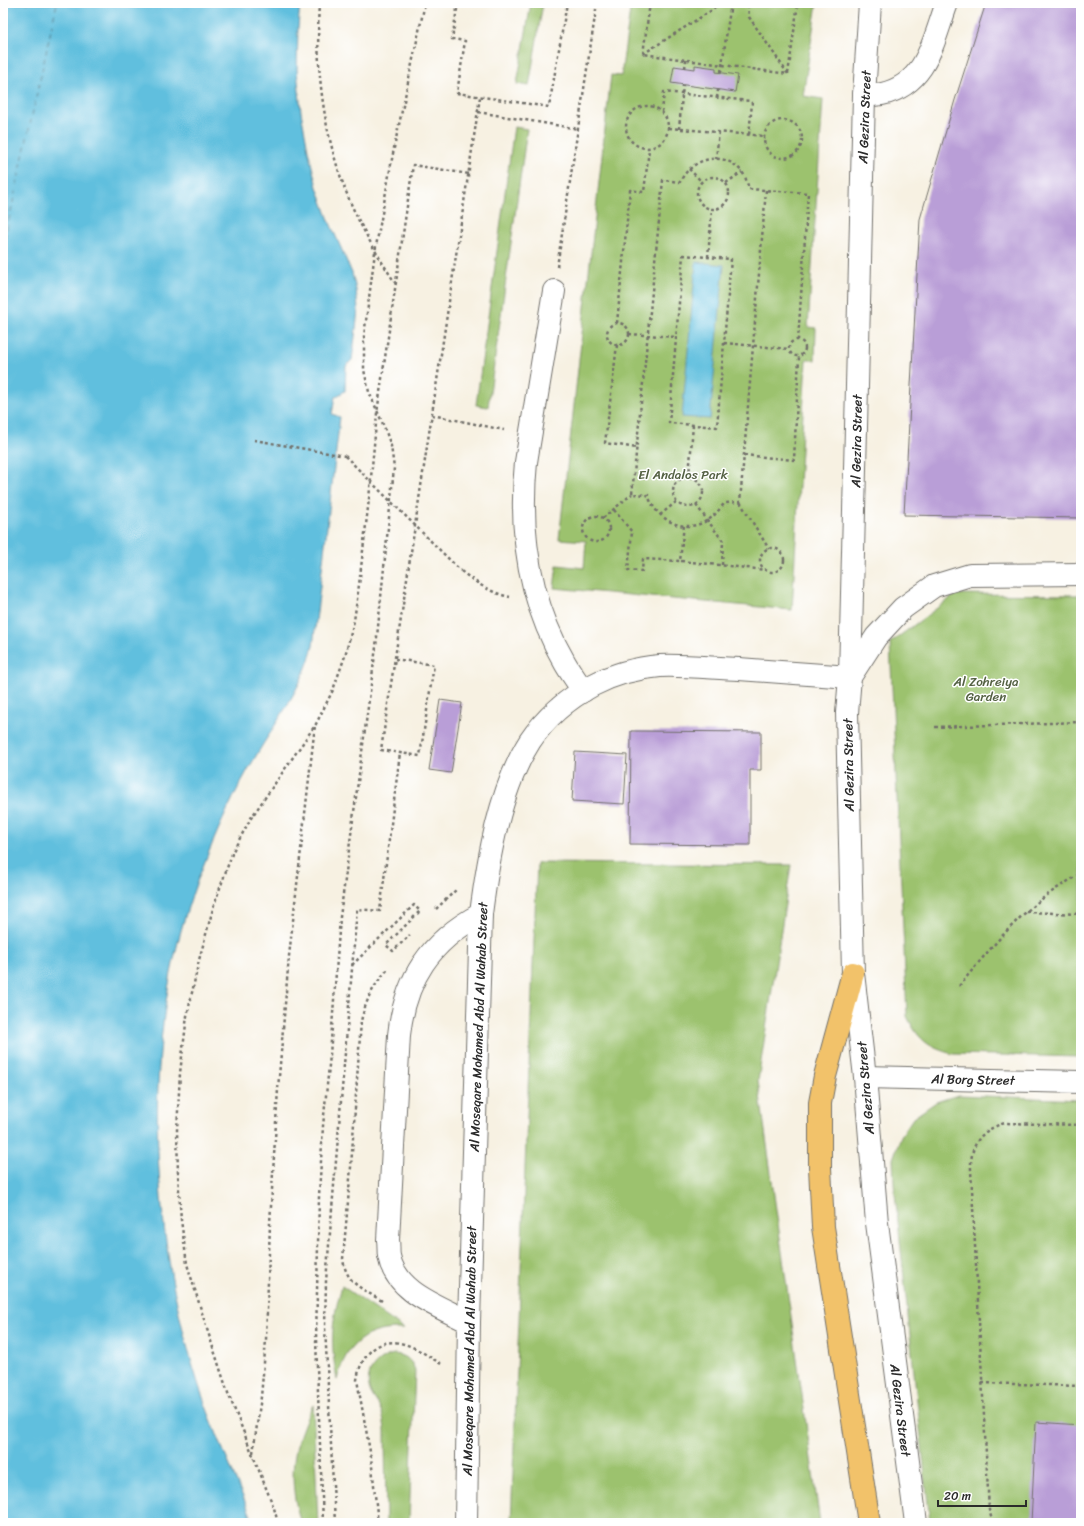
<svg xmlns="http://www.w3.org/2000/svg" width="1084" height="1526" viewBox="0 0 1084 1526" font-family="Sriracha,sans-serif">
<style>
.green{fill:#9cc26e;stroke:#64764c}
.water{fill:#60bfde;stroke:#467584}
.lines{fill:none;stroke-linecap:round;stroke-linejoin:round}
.ferry{stroke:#3e5f6a;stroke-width:1;stroke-dasharray:5 4;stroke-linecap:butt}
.building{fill:#b99ed7}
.minor-casing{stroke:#72706b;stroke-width:24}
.highway-casing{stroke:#72706b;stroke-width:24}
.path{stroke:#72706b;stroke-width:2.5;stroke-dasharray:3 3;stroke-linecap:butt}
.minor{stroke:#fff;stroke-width:22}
.highway{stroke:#f2c26a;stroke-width:22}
.path-bridge{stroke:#72706b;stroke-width:2.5;stroke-dasharray:3 3;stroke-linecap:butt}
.labels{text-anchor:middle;stroke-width:3;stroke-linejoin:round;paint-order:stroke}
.street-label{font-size:13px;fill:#2b2b2b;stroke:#fff}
.park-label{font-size:13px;fill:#536042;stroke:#fff}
</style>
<rect width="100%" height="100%" fill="#fff"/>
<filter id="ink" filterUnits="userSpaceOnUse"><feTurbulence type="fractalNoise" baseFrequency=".025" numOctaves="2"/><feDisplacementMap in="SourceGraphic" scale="8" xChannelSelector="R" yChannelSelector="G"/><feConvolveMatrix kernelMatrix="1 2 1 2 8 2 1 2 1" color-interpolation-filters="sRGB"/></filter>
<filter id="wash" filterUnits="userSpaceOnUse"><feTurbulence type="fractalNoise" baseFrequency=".012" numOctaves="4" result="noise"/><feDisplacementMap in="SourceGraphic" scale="16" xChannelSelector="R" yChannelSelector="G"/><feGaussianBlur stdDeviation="0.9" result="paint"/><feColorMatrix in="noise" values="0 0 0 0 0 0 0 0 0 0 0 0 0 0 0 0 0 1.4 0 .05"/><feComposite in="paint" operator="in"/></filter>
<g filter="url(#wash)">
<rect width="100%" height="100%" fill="#f7f1e2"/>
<!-- green -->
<g class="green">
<polygon points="531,3 543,3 529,86 517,84"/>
<polygon points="631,3 817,3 803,96 823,99 808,327 816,328 815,360 806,360 792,610 554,588 557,565 584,568 586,541 559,539 611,75 621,76"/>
<polygon points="514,127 527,129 488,407 476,405"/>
<path d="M956,594l125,1v462l-128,-3c-24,-6 -35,-14 -46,-38l-17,-373z"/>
<polygon points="537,863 791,865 758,1081 820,1523 511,1523"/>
<polygon points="958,1095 1081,1100 1081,1523 930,1523 894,1184 893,1159 901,1136 913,1118 936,1102"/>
<path d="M342,1286l62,43c-38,-1 -58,14 -67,51 -7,-38 -6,-57 5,-94z"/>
<path d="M394,1354c11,1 17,5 21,16l-6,153h-23l-1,-93c-1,-8 -2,-16 -6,-24 -3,-6 -9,-12 -10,-19 -4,-17 10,-30 25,-33z"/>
<path d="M313,1405l5,118h-17c-14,-44 -9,-78 12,-118z"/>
</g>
<!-- water -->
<g class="water">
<path d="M3,3h297l-2,25 -1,42 4,42 7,38 9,37 13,36 22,50 4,17 2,19 -2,20 -4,31 -6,6 -1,25 -10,6 -3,17 8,3 -27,229c-10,41 -36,74 -57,110 -22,36 -39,75 -54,113 -62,150 -54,345 -9,498 16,54 40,105 61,156h-251z"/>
<polygon points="696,262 724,265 710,419 682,417"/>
</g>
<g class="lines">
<!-- ferry -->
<polyline class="ferry" points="3,247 57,3"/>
</g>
<g id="blocks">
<!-- building -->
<g class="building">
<polygon points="986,3 1081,3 1081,518 904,515 920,219 955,100"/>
<polygon points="695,65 716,68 716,72 738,75 735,92 671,83 674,66 695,69"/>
<polygon points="440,700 462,703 451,773 429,770"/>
<polygon points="631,731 761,732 761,770 750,770 750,845 630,844"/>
<polygon points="575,752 627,755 624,804 572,801"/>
<polygon points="1036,1422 1081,1425 1081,1523 1031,1523"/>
</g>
</g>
</g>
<g filter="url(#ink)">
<use href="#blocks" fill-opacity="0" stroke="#72706b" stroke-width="1"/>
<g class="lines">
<!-- minor casing -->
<g class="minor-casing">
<g id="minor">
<polyline points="870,3 864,95 850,677 847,713 853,973 865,1077 877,1223 916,1523"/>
<path d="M864,95c6,0 13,0 18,-1 45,-10 51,-53 65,-91"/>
<path d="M554,291l-28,171c-7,70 3,139 39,201 5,9 12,18 18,28"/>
<polyline points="865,1077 1081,1082"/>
<path d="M469,1322c-30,-16 -73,-29 -80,-66 -1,-5 0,-11 -1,-16l11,-205c6,-56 31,-94 82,-121"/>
<path d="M466,1523l3,-201 12,-408c7,-55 19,-126 49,-173 16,-24 39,-43 63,-56 21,-11 43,-17 67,-19 26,-1 52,2 79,3 37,3 74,5 111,8l26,-40 27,-29 31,-22 36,-11 111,-1"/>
</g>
</g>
<!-- highway casing -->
<g class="highway-casing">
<polyline id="highway" points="853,973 825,1076 820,1103 820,1167 823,1227 869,1523"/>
</g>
<!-- path -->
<g class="path">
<path d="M319,3c-4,74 6,148 39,216 11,22 24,44 38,65"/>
<polyline points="458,3 452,39 465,41 457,93 549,107 567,3"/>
<polyline points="650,3 643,54 788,74 798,3"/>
<polyline points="731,3 748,3"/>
<polyline points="748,5 749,17 788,74"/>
<polyline points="643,54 712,10 718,3"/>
<polyline points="685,68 686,60"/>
<polyline points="721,72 731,3"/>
<polyline points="717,98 718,90"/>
<circle cx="647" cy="127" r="21"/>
<polyline points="478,112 578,129"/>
<polyline points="662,112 664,92 750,101 752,103 749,135"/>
<circle cx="783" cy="139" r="19"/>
<polyline points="669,128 764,136"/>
<polyline points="679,129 683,85"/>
<polyline points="716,159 719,132"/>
<polyline points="689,169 701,181"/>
<circle cx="713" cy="193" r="16"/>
<polyline points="726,183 742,172"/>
<path d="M766,190l-26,312 -15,1c-6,6 -10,13 -17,17 -24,15 -52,0 -60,-25l-16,-1 31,-314 17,2c11,-24 44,-33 62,-10 4,5 5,11 7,17l59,4 -10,147"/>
<polygon points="683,255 731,259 717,427 669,423"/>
<polyline points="708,257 712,209"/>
<polyline points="557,267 597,3"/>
<polyline points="617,323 630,190 644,192 649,149"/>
<circle cx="618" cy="334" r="11"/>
<polyline points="629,334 676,337"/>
<circle cx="797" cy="348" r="8"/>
<polyline points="724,343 789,349"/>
<polyline points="617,345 605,443 637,448"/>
<polyline points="432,415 504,430"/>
<polyline points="254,440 345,456"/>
<polyline points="744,455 794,460 799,357"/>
<polyline points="689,476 693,425"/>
<circle cx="688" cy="492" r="15"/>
<polyline points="740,502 769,549"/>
<polyline points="696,505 723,541 722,566"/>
<polyline points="614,510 632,532 628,570 642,571 643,559 680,561 684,525"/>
<polyline points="660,515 676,502"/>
<circle cx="596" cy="529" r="13"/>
<polyline points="603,518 632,494"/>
<circle cx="772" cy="560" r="12"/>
<polyline points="681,561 766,570"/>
<path d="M461,571c15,12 30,22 49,26"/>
<polyline points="395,659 434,665 420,756 381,750 480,97"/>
<polyline points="935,727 1081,722"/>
<polyline points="436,909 457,889"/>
<polyline points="1026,912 1081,914"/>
<polyline points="352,965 414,905 420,911 386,945 393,951 410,935"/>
<path d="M959,986c21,-25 42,-51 66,-73 17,-16 37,-28 56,-40"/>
<path d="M382,1301c-19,-12 -36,-17 -39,-42l8,-92 10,-146c5,-21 13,-37 28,-53"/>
<polyline points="982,1383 1081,1386"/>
<polyline points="253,1453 261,1397 266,1340 270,1223 278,1089 289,956 315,725"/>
<polyline points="278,1523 274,1508 228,1393 207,1329 187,1264 181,1220 178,1175 177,1130 180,1073 187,1016 199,960 214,905 233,851 251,818 316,724 333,690 345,656 354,621 359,585 369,499 377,413 413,165 469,174"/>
<polyline points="323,1523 316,1340 319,1196 323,1126 330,1055 340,917 376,647 394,468 391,446 385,429 369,392 364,370 364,336 375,252 394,148 425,3"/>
<polyline points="335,1523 325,1327 326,1281 357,909 380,911 400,753"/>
<path d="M378,1523l-7,-66 -14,-77c3,-24 21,-44 47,-36 14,4 27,14 39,21"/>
<path d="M993,1523l-4,-13 -18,-340c-1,-25 9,-40 34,-47l76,2"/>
</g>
<!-- minor -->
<use href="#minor" class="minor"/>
<!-- highway -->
<use href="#highway" class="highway"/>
<!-- path-bridge -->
<polyline class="path-bridge" points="345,456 461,571"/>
</g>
</g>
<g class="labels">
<!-- street labels -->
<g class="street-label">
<text transform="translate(864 117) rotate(-88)" y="5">Al Gezira Street</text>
<text transform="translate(856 441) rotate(-89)" y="5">Al Gezira Street</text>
<text transform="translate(848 765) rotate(-91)" y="5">Al Gezira Street</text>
<text transform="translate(478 1027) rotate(-88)" y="5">Al Moseqare Mohamed Abd Al Wahab Street</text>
<text transform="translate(973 1079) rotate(1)" y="5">Al Borg Street</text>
<text transform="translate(865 1088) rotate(-95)" y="5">Al Gezira Street</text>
<text transform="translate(469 1351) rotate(-89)" y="5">Al Moseqare Mohamed Abd Al Wahab Street</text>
<text transform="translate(901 1410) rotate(83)" y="5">Al Gezira Street</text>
</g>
<!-- park labels -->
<g class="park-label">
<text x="683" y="479">El Andalos Park</text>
<text x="986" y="686">Al Zohreiya<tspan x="986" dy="15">Garden</tspan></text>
</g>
</g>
<!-- margin -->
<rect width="1084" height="1526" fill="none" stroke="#fff" stroke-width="16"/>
<!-- scale -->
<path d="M938 1500v6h88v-6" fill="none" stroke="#2b2b2b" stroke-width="2"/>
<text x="944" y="1500" font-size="12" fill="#2b2b2b" stroke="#ffffff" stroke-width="3" paint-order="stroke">20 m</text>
</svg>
